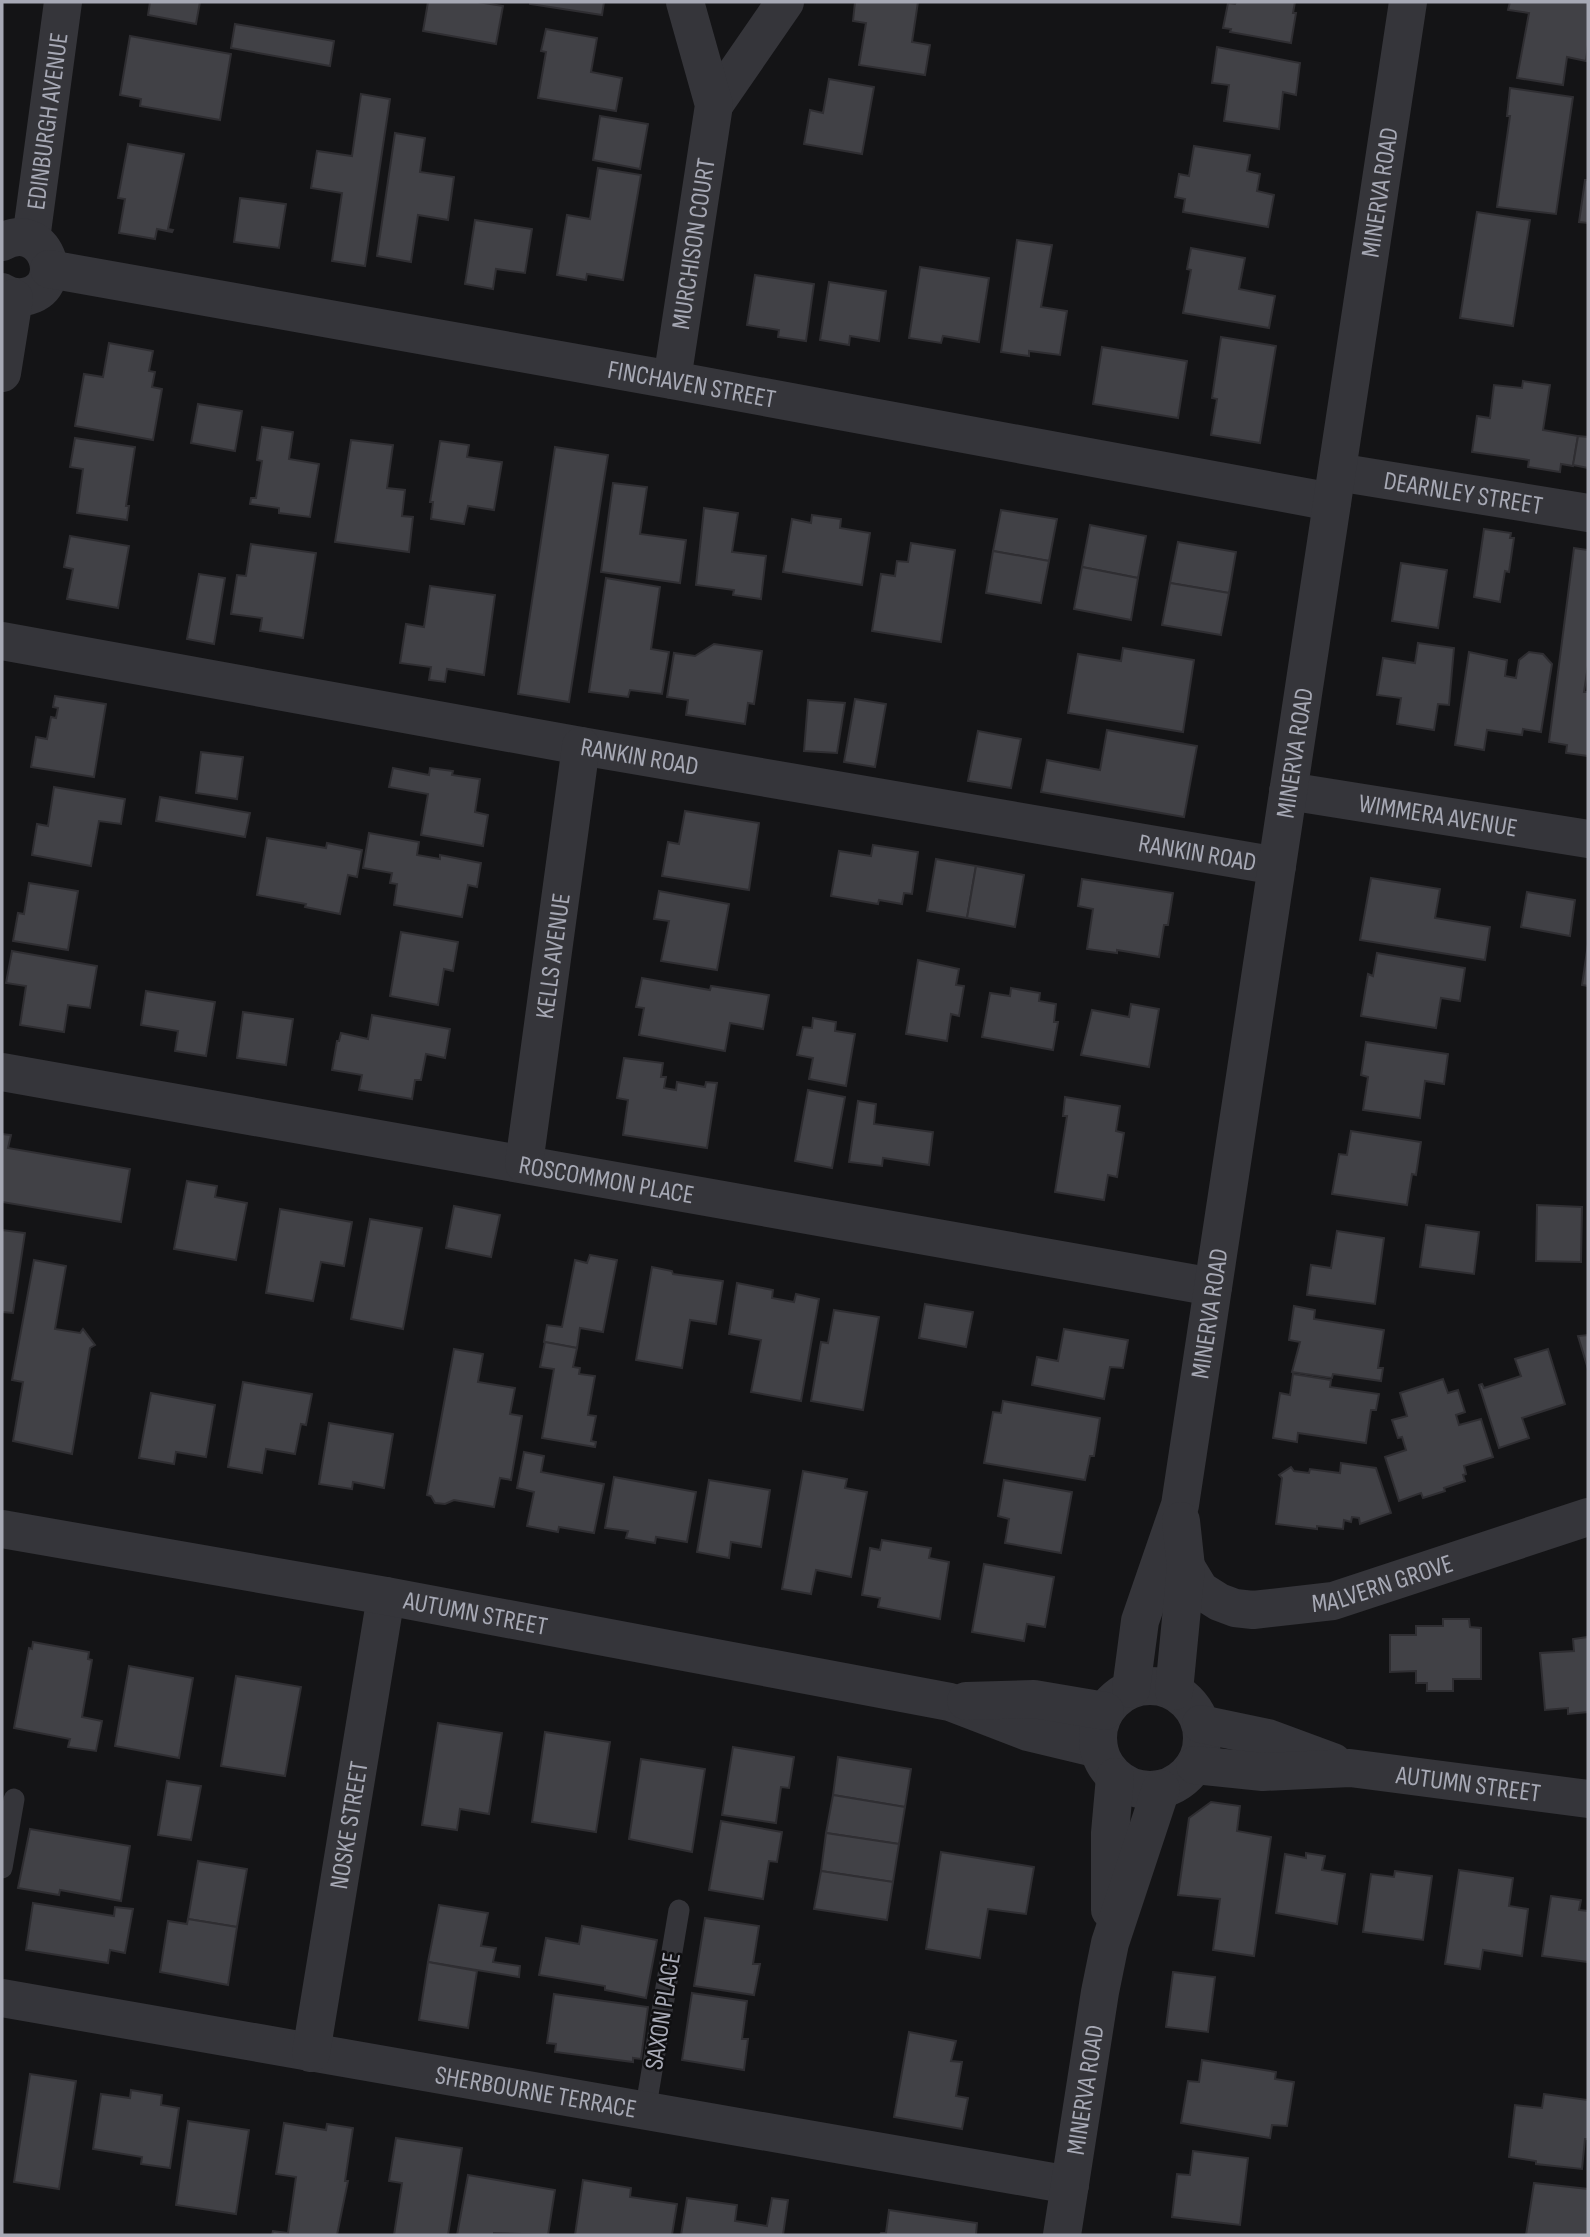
<svg xmlns="http://www.w3.org/2000/svg" width="1590" height="2237" viewBox="0 0 1590 2237" font-family="'Sofia Sans Condensed',sans-serif">
<style>
.building{fill:#414146;stroke:#2f2e32;stroke-width:2}
.lines{fill:none;stroke-linecap:round;stroke-linejoin:round}
.service{stroke:#35353a;stroke-width:21}
.minor{stroke:#35353a;stroke-width:38}
.tertiary{stroke:#35353a;stroke-width:38}
.labels{text-anchor:middle;stroke-width:5;stroke-linejoin:round;paint-order:stroke}
.street-label{font-size:26px;fill:#a7a9b5;stroke:#0f0f11}
</style>
<rect width="100%" height="100%" fill="#141416"/>
<!-- building -->
<g class="building">
<polygon points="150,2 200,2 196,24 148,15"/>
<polygon points="428,2 478,2 503,6 496,44 423,31"/>
<polygon points="530,2 604,2 602,15 530,4"/>
<polygon points="855,2 918,2 912,42 930,45 925,75 859,65 866,23 853,21"/>
<polygon points="1236,2 1295,2 1293,13 1296,13 1291,43 1230,32 1231,29 1223,28 1228,3 1235,4"/>
<polygon points="1510,2 1588,2 1588,45 1586,61 1567,57 1563,85 1517,78 1529,13 1508,10"/>
<polygon points="235,24 334,41 330,66 231,48"/>
<polygon points="546,29 597,38 591,72 622,78 616,111 538,98 546,52 541,51"/>
<polygon points="130,36 231,54 220,120 140,106 141,99 120,95"/>
<polygon points="1217,47 1300,63 1296,95 1283,92 1279,129 1224,121 1229,85 1212,83"/>
<polygon points="829,79 874,87 862,154 804,144 810,110 823,113"/>
<polygon points="1510,88 1573,97 1556,214 1497,207 1510,116 1507,116"/>
<polygon points="361,94 390,99 365,266 332,261 342,193 311,188 317,151 352,156"/>
<polygon points="600,116 648,124 640,169 593,160"/>
<polygon points="395,133 425,138 420,172 454,177 448,220 418,215 411,262 377,256"/>
<polygon points="128,144 184,154 168,229 173,230 172,232 157,229 155,239 119,233 125,199 118,198"/>
<polygon points="1194,146 1250,155 1247,171 1260,174 1257,191 1274,195 1268,227 1183,212 1185,199 1175,197 1179,174 1189,176"/>
<polygon points="598,168 641,175 623,280 587,274 586,280 557,275 567,215 590,219"/>
<polygon points="1585,180 1588,180 1588,223 1579,222"/>
<polygon points="240,198 286,204 279,248 234,242"/>
<polygon points="1477,212 1530,220 1513,326 1460,318"/>
<polygon points="475,220 532,229 525,273 496,269 493,289 465,284"/>
<polygon points="1017,240 1052,245 1041,307 1067,311 1060,355 1029,351 1029,356 1001,352"/>
<polygon points="1191,248 1245,258 1239,289 1275,296 1269,328 1183,313 1191,270 1187,269"/>
<polygon points="920,267 989,278 979,342 943,336 941,343 909,338"/>
<polygon points="755,275 814,284 806,341 778,337 779,330 747,325"/>
<polygon points="829,282 886,291 879,341 850,336 849,345 820,340"/>
<polygon points="1221,337 1276,346 1260,443 1211,435 1217,399 1212,398"/>
<polygon points="109,343 153,351 149,371 155,372 152,387 162,389 153,440 75,426 84,374 103,377"/>
<polygon points="1102,347 1187,361 1178,418 1093,404"/>
<polygon points="1523,381 1550,385 1543,430 1578,436 1573,466 1561,464 1560,472 1528,467 1529,460 1472,452 1477,416 1490,418 1494,385 1522,388"/>
<polygon points="198,404 242,411 235,451 191,443"/>
<polygon points="262,427 293,432 289,459 319,464 310,517 279,513 279,508 250,504 251,498 256,498 262,461 257,460"/>
<polygon points="1578,436 1588,437 1588,468 1573,465"/>
<polygon points="75,438 135,447 126,506 129,506 127,520 77,513 83,469 70,467"/>
<polygon points="351,440 393,445 387,488 405,490 402,516 413,517 409,552 335,542"/>
<polygon points="440,441 469,445 467,457 502,462 494,510 468,506 464,524 431,519 433,502 430,502"/>
<polygon points="555,447 608,455 569,702 518,694"/>
<polygon points="613,483 647,487 640,534 686,540 680,583 601,572"/>
<polygon points="704,508 738,513 732,552 766,556 761,599 733,595 734,590 696,585"/>
<polygon points="1001,510 1057,519 1049,561 993,551"/>
<polygon points="812,515 841,519 840,528 870,533 862,585 783,572 792,519 811,523"/>
<polygon points="1090,525 1146,536 1138,578 1082,567"/>
<polygon points="1484,529 1511,533 1510,538 1514,538 1509,572 1505,571 1500,602 1474,597"/>
<polygon points="70,536 129,546 118,608 67,599 73,569 64,567"/>
<polygon points="1178,542 1236,552 1229,593 1170,583"/>
<polygon points="911,543 955,550 941,642 872,631 881,574 895,576 897,561 908,562"/>
<polygon points="251,544 316,553 303,638 260,631 262,618 231,614 237,575 246,576"/>
<polygon points="1574,548 1588,550 1588,666 1584,692 1588,692 1588,756 1566,753 1567,745 1549,742"/>
<polygon points="993,551 1049,561 1041,603 986,593"/>
<polygon points="1401,563 1447,570 1438,628 1392,621"/>
<polygon points="1082,567 1138,578 1131,620 1074,609"/>
<polygon points="199,574 225,578 214,644 187,639"/>
<polygon points="606,578 660,587 651,649 669,652 662,694 630,690 628,697 589,692"/>
<polygon points="1170,583 1229,593 1221,635 1162,625"/>
<polygon points="430,586 495,595 484,675 447,669 445,682 429,680 431,667 400,663 406,624 424,627"/>
<polygon points="1418,643 1454,648 1449,705 1438,704 1434,730 1397,724 1401,698 1377,695 1383,658 1415,663"/>
<polygon points="714,644 762,651 754,704 748,703 745,724 686,715 688,700 667,697 674,653 695,656"/>
<polygon points="1123,648 1194,660 1183,732 1068,713 1078,654 1121,661"/>
<polygon points="1469,652 1507,660 1505,676 1516,678 1519,660 1529,652 1543,654 1552,664 1541,732 1523,729 1522,735 1487,730 1484,750 1455,745"/>
<polygon points="55,696 106,704 94,777 31,767 36,737 47,739 51,717 56,718 58,708 53,707"/>
<polygon points="855,699 886,704 875,767 844,762"/>
<polygon points="808,700 845,703 837,753 804,751"/>
<polygon points="1107,730 1197,746 1184,817 1041,792 1047,760 1100,770"/>
<polygon points="978,731 1021,739 1011,788 968,781"/>
<polygon points="201,752 243,757 237,799 196,793"/>
<polygon points="393,768 429,775 430,768 453,771 452,775 480,779 475,812 488,815 483,846 421,835 428,794 389,787"/>
<polygon points="54,787 125,799 121,824 99,821 91,866 32,855 37,824 48,826"/>
<polygon points="160,797 250,813 245,837 156,821"/>
<polygon points="685,811 759,823 749,890 662,876 668,842 679,844"/>
<polygon points="369,833 419,842 417,855 440,859 440,855 481,863 477,887 468,885 462,917 394,905 397,884 390,883 392,873 363,868"/>
<polygon points="267,838 326,848 327,843 362,850 357,877 348,875 340,914 305,907 306,904 257,895"/>
<polygon points="873,845 918,852 912,894 904,893 902,904 879,900 878,904 831,896 839,851 871,856"/>
<polygon points="936,859 976,866 967,918 927,911"/>
<polygon points="976,866 1024,875 1015,927 967,918"/>
<polygon points="1371,878 1440,889 1435,918 1490,927 1485,960 1360,940"/>
<polygon points="1082,879 1173,893 1168,925 1164,925 1159,957 1117,950 1117,953 1087,949 1093,909 1078,906"/>
<polygon points="29,883 78,891 68,950 13,941 18,913 24,914"/>
<polygon points="659,891 729,904 717,970 661,961 669,921 654,919"/>
<polygon points="1527,892 1575,900 1570,936 1521,927"/>
<polygon points="401,932 458,942 453,971 444,969 438,1005 390,996"/>
<polygon points="1588,944 1588,986 1582,985"/>
<polygon points="12,951 97,966 90,1008 68,1005 64,1032 20,1025 26,986 6,983"/>
<polygon points="1377,953 1465,968 1460,1001 1441,998 1436,1028 1361,1016 1368,974 1373,976"/>
<polygon points="918,960 959,969 956,985 964,986 959,1016 951,1014 947,1041 906,1034"/>
<polygon points="642,978 710,990 711,986 769,995 763,1029 730,1023 725,1051 639,1035 644,1008 636,1007"/>
<polygon points="1011,988 1040,993 1039,1001 1056,1004 1054,1022 1058,1022 1053,1050 982,1037 990,993 1010,996"/>
<polygon points="146,991 215,1002 206,1056 175,1051 178,1031 141,1025"/>
<polygon points="1131,1004 1159,1009 1149,1067 1081,1055 1092,1010 1129,1017"/>
<polygon points="243,1012 293,1019 286,1065 237,1058"/>
<polygon points="372,1015 450,1029 445,1058 426,1054 421,1080 415,1080 412,1099 359,1090 362,1075 332,1070 337,1041 339,1041 341,1033 368,1039"/>
<polygon points="813,1018 836,1022 835,1031 855,1034 846,1086 809,1079 813,1058 797,1055 803,1027 812,1028"/>
<polygon points="1366,1042 1448,1054 1444,1084 1425,1081 1420,1118 1363,1110 1368,1077 1361,1075"/>
<polygon points="624,1058 663,1063 661,1077 666,1077 664,1088 676,1090 677,1082 705,1087 706,1082 717,1083 707,1148 623,1135 628,1100 617,1098"/>
<polygon points="808,1090 845,1097 832,1168 795,1161"/>
<polygon points="1065,1097 1120,1106 1116,1131 1124,1133 1117,1177 1108,1175 1104,1200 1055,1192 1067,1116 1063,1116"/>
<polygon points="858,1101 876,1104 874,1124 933,1132 929,1165 883,1158 882,1166 849,1162"/>
<polygon points="1351,1131 1421,1142 1416,1175 1412,1174 1407,1205 1332,1194 1339,1154 1347,1155"/>
<polygon points="2,1134 11,1135 8,1148 130,1169 121,1222 2,1202"/>
<polygon points="187,1181 217,1186 215,1197 247,1203 236,1260 174,1249"/>
<polygon points="1537,1205 1582,1207 1581,1262 1536,1261"/>
<polygon points="454,1206 500,1215 491,1257 446,1248"/>
<polygon points="280,1209 352,1222 344,1266 321,1262 313,1301 266,1293"/>
<polygon points="370,1219 422,1228 403,1329 351,1319"/>
<polygon points="1426,1225 1479,1232 1474,1274 1420,1267"/>
<polygon points="2,1230 25,1233 13,1313 2,1312"/>
<polygon points="1337,1231 1384,1238 1375,1304 1307,1295 1311,1265 1331,1268"/>
<polygon points="590,1255 617,1260 603,1332 580,1328 577,1348 544,1342 547,1325 562,1327 575,1260 587,1263"/>
<polygon points="34,1260 66,1266 55,1329 80,1333 83,1329 95,1345 90,1348 72,1454 13,1441 23,1382 12,1380"/>
<polygon points="652,1267 672,1271 673,1274 723,1281 716,1324 690,1320 682,1368 636,1360"/>
<polygon points="737,1283 773,1290 772,1298 794,1302 796,1294 819,1299 801,1401 751,1392 761,1340 729,1334"/>
<polygon points="925,1304 973,1312 966,1347 919,1338"/>
<polygon points="1294,1306 1315,1310 1314,1319 1384,1330 1378,1368 1383,1368 1381,1381 1333,1374 1332,1378 1292,1372 1300,1342 1289,1340"/>
<polygon points="834,1310 879,1317 863,1410 811,1401 821,1342 828,1343"/>
<polygon points="1064,1329 1128,1340 1123,1368 1110,1367 1104,1399 1032,1385 1037,1357 1058,1361"/>
<polygon points="1588,1335 1588,1369 1578,1336"/>
<polygon points="545,1342 577,1348 573,1367 580,1368 579,1374 595,1376 588,1415 596,1416 591,1441 596,1442 595,1447 542,1438 554,1369 540,1367"/>
<polygon points="454,1349 483,1354 478,1382 515,1388 510,1414 522,1416 511,1480 500,1478 494,1507 454,1500 445,1504 435,1503 431,1496 427,1495"/>
<polygon points="1548,1349 1565,1404 1522,1418 1529,1438 1499,1448 1479,1385 1482,1384 1484,1388 1521,1376 1515,1359"/>
<polygon points="1293,1374 1331,1380 1330,1387 1379,1394 1376,1410 1371,1410 1366,1443 1298,1433 1297,1442 1273,1438 1280,1393 1290,1395"/>
<polygon points="1443,1379 1448,1393 1458,1390 1465,1412 1456,1415 1459,1425 1481,1419 1493,1457 1464,1466 1466,1474 1463,1475 1465,1481 1444,1488 1445,1491 1423,1498 1421,1493 1399,1501 1385,1457 1406,1450 1402,1437 1398,1438 1392,1420 1407,1416 1400,1393"/>
<polygon points="243,1382 312,1394 306,1425 301,1424 295,1454 266,1449 262,1473 228,1467"/>
<polygon points="151,1393 215,1405 206,1457 176,1452 174,1464 139,1458"/>
<polygon points="1003,1401 1100,1418 1094,1456 1090,1456 1085,1480 984,1463 993,1412 1001,1413"/>
<polygon points="329,1423 393,1434 384,1488 353,1482 352,1489 319,1484"/>
<polygon points="524,1452 544,1456 541,1472 604,1484 594,1533 559,1527 558,1532 527,1526 534,1492 517,1488"/>
<polygon points="1341,1463 1376,1468 1391,1513 1360,1524 1359,1518 1352,1517 1351,1522 1344,1520 1343,1529 1317,1526 1317,1529 1276,1524 1282,1478 1279,1475 1291,1467 1294,1471 1309,1473 1310,1469 1340,1473"/>
<polygon points="803,1471 847,1479 845,1488 867,1492 851,1577 816,1570 811,1594 782,1589"/>
<polygon points="614,1477 696,1492 687,1542 656,1537 655,1543 626,1538 628,1531 605,1528"/>
<polygon points="709,1480 770,1490 761,1547 731,1542 729,1558 697,1552"/>
<polygon points="1004,1480 1072,1492 1061,1553 1005,1543 1009,1519 998,1516"/>
<polygon points="882,1540 931,1548 929,1558 949,1562 940,1619 878,1607 880,1598 862,1595 870,1548 880,1550"/>
<polygon points="984,1564 1054,1577 1045,1627 1027,1624 1024,1641 972,1632"/>
<polygon points="1443,1619 1469,1619 1470,1627 1481,1628 1481,1679 1453,1679 1453,1691 1427,1691 1427,1683 1416,1683 1416,1671 1390,1672 1390,1635 1416,1635 1416,1626 1443,1626"/>
<polygon points="1588,1637 1588,1712 1568,1714 1568,1708 1545,1710 1540,1653 1574,1651 1573,1639"/>
<polygon points="33,1642 89,1652 88,1659 92,1660 82,1717 102,1721 96,1751 68,1747 70,1739 14,1728 29,1648 32,1649"/>
<polygon points="129,1666 193,1678 179,1758 115,1746"/>
<polygon points="236,1676 301,1687 285,1776 221,1766"/>
<polygon points="438,1723 502,1733 489,1814 460,1809 457,1830 422,1825"/>
<polygon points="545,1732 610,1742 596,1832 532,1822"/>
<polygon points="733,1747 794,1757 789,1788 781,1787 776,1823 722,1815"/>
<polygon points="838,1757 911,1769 905,1807 833,1795"/>
<polygon points="641,1759 705,1769 692,1852 629,1839"/>
<polygon points="167,1781 201,1786 191,1840 158,1835"/>
<polygon points="833,1795 905,1807 899,1844 826,1833"/>
<polygon points="1211,1802 1240,1806 1237,1831 1271,1837 1254,1956 1213,1950 1220,1899 1178,1895 1189,1818"/>
<polygon points="721,1821 782,1832 777,1862 769,1861 763,1899 709,1890"/>
<polygon points="30,1829 130,1846 121,1901 60,1890 59,1895 18,1888"/>
<polygon points="826,1833 899,1844 893,1882 821,1871"/>
<polygon points="941,1852 1034,1867 1026,1914 988,1909 980,1958 926,1949"/>
<polygon points="1306,1853 1325,1856 1322,1870 1345,1874 1337,1924 1276,1913 1285,1854 1306,1858"/>
<polygon points="198,1861 247,1869 237,1927 188,1919"/>
<polygon points="1459,1870 1513,1878 1509,1906 1528,1909 1522,1956 1483,1950 1480,1969 1445,1964"/>
<polygon points="821,1871 893,1882 887,1920 814,1909"/>
<polygon points="1395,1871 1432,1876 1423,1940 1363,1932 1371,1874 1394,1877"/>
<polygon points="1551,1896 1581,1900 1579,1910 1588,1911 1588,1962 1542,1956"/>
<polygon points="33,1903 114,1916 115,1907 133,1909 125,1953 110,1950 108,1963 26,1950"/>
<polygon points="439,1905 488,1913 481,1946 496,1948 493,1962 520,1966 519,1977 428,1962"/>
<polygon points="705,1918 759,1926 753,1964 760,1964 754,1995 694,1986"/>
<polygon points="188,1919 237,1927 228,1985 160,1972 168,1921 187,1924"/>
<polygon points="582,1926 657,1940 646,1998 605,1990 605,1986 539,1975 546,1938 579,1944"/>
<polygon points="428,1962 477,1971 468,2028 419,2020"/>
<polygon points="1173,1972 1215,1977 1208,2032 1166,2027"/>
<polygon points="692,1993 747,2001 742,2039 748,2039 744,2070 682,2060"/>
<polygon points="554,1994 648,2007 641,2059 633,2058 633,2062 555,2052 556,2044 547,2043"/>
<polygon points="909,2032 956,2041 951,2061 962,2062 956,2096 968,2098 962,2129 894,2117"/>
<polygon points="1202,2060 1276,2072 1275,2079 1294,2082 1287,2126 1272,2125 1270,2138 1181,2123 1188,2081 1199,2082"/>
<polygon points="30,2074 76,2081 59,2189 14,2182"/>
<polygon points="131,2090 162,2095 161,2105 179,2108 170,2168 141,2164 142,2157 93,2149 101,2094 130,2098"/>
<polygon points="1544,2094 1588,2100 1588,2139 1585,2139 1582,2169 1536,2164 1536,2161 1509,2157 1515,2105 1542,2108"/>
<polygon points="188,2121 249,2130 236,2214 176,2205"/>
<polygon points="284,2123 326,2130 327,2124 353,2128 345,2181 348,2181 337,2235 272,2235 273,2231 288,2233 296,2177 276,2174"/>
<polygon points="396,2138 462,2148 448,2235 394,2235 402,2183 389,2181"/>
<polygon points="1193,2151 1248,2158 1240,2225 1172,2217 1177,2174 1190,2175"/>
<polygon points="468,2175 555,2190 548,2235 494,2233 494,2235 457,2235"/>
<polygon points="583,2180 631,2188 630,2197 677,2204 672,2235 575,2235"/>
<polygon points="1534,2183 1588,2189 1588,2235 1526,2235"/>
<polygon points="687,2198 737,2205 735,2221 767,2226 772,2198 788,2200 783,2235 681,2235"/>
<polygon points="889,2210 977,2223 976,2235 880,2235 881,2233 886,2233"/>
</g>
<g class="lines">
<!-- service -->
<g class="service">
<polyline points="2,1868 14,1799"/>
<polyline points="645,2112 679,1910"/>
</g>
<!-- minor -->
<g class="minor">
<polyline points="714,105 785,2"/>
<path id="s1" d="M31,239l32,-237"/>
<path d="M2,242c42,-23 67,42 26,54 -10,3 -18,1 -26,-4"/>
<path id="s2" d="M49,269l623,111 660,122"/>
<polyline points="2,373 14,298"/>
<path id="s3" d="M672,380l42,-275 -29,-103"/>
<path id="s4" d="M1337,472l251,41"/>
<path id="s5" d="M2,641l579,105 696,120"/>
<path id="s6" d="M1288,791l300,48"/>
<path id="s7" d="M2,1072l1211,215"/>
<path id="s8" d="M524,1164l57,-418"/>
<path id="s9" d="M1186,1567l14,23 19,12 16,6 18,2 80,-9 255,-84"/>
<path id="s10" d="M2,1998l1068,187"/>
<path id="s11" d="M311,2053l75,-457"/>
</g>
<!-- tertiary -->
<g class="tertiary">
<path id="s12" d="M2,1529l384,67 564,106 78,30 71,17"/>
<circle cx="1150" cy="1738" r="52"/>
<path id="s13" d="M1131,1689l9,-68 40,-116 228,-1503"/>
<polyline points="1174,1691 1186,1567 1181,1521"/>
<polyline points="966,1701 1034,1699 1105,1711"/>
<polyline points="1201,1724 1268,1738 1333,1762"/>
<path id="s14" d="M1195,1765l68,7 87,-4 238,31"/>
<polyline points="1110,1910 1110,1833 1115,1777"/>
<path id="s15" d="M1062,2235l38,-243 10,-49 51,-154"/>
</g>
</g>
<g class="labels">
<!-- street labels -->
<g class="street-label">
<text dy="9" stroke="none"><textPath href="#s1" startOffset="119">EDINBURGH AVENUE</textPath></text>
<text dy="9" stroke="none"><textPath href="#s13" startOffset="1519">MINERVA ROAD</textPath></text>
<text dy="9" stroke="none"><textPath href="#s3" startOffset="138">MURCHISON COURT</textPath></text>
<text dy="9" stroke="none"><textPath href="#s2" startOffset="653">FINCHAVEN STREET</textPath></text>
<text dy="9" stroke="none"><textPath href="#s4" startOffset="128">DEARNLEY STREET</textPath></text>
<text dy="9" stroke="none"><textPath href="#s13" startOffset="952">MINERVA ROAD</textPath></text>
<text dy="9" stroke="none"><textPath href="#s5" startOffset="648">RANKIN ROAD</textPath></text>
<text dy="9" stroke="none"><textPath href="#s6" startOffset="152">WIMMERA AVENUE</textPath></text>
<text dy="9" stroke="none"><textPath href="#s5" startOffset="1214">RANKIN ROAD</textPath></text>
<text dy="9" stroke="none"><textPath href="#s8" startOffset="210">KELLS AVENUE</textPath></text>
<text dy="9" stroke="none"><textPath href="#s7" startOffset="614">ROSCOMMON PLACE</textPath></text>
<text dy="9" stroke="none"><textPath href="#s13" startOffset="385">MINERVA ROAD</textPath></text>
<text dy="9" stroke="none"><textPath href="#s9" startOffset="217">MALVERN GROVE</textPath></text>
<text dy="9" stroke="none"><textPath href="#s12" startOffset="481">AUTUMN STREET</textPath></text>
<text dy="9" stroke="none"><textPath href="#s14" startOffset="275">AUTUMN STREET</textPath></text>
<text dy="9" stroke="none"><textPath href="#s11" startOffset="231">NOSKE STREET</textPath></text>
<text transform="translate(662 2011) rotate(-81)" y="9">SAXON PLACE</text>
<text dy="9" stroke="none"><textPath href="#s15" startOffset="147">MINERVA ROAD</textPath></text>
<text dy="9" stroke="none"><textPath href="#s10" startOffset="542">SHERBOURNE TERRACE</textPath></text>
</g>
</g>
<!-- border -->
<rect width="1590" height="2237" fill="none" stroke="#a7a9b5" stroke-width="7"/>
</svg>
